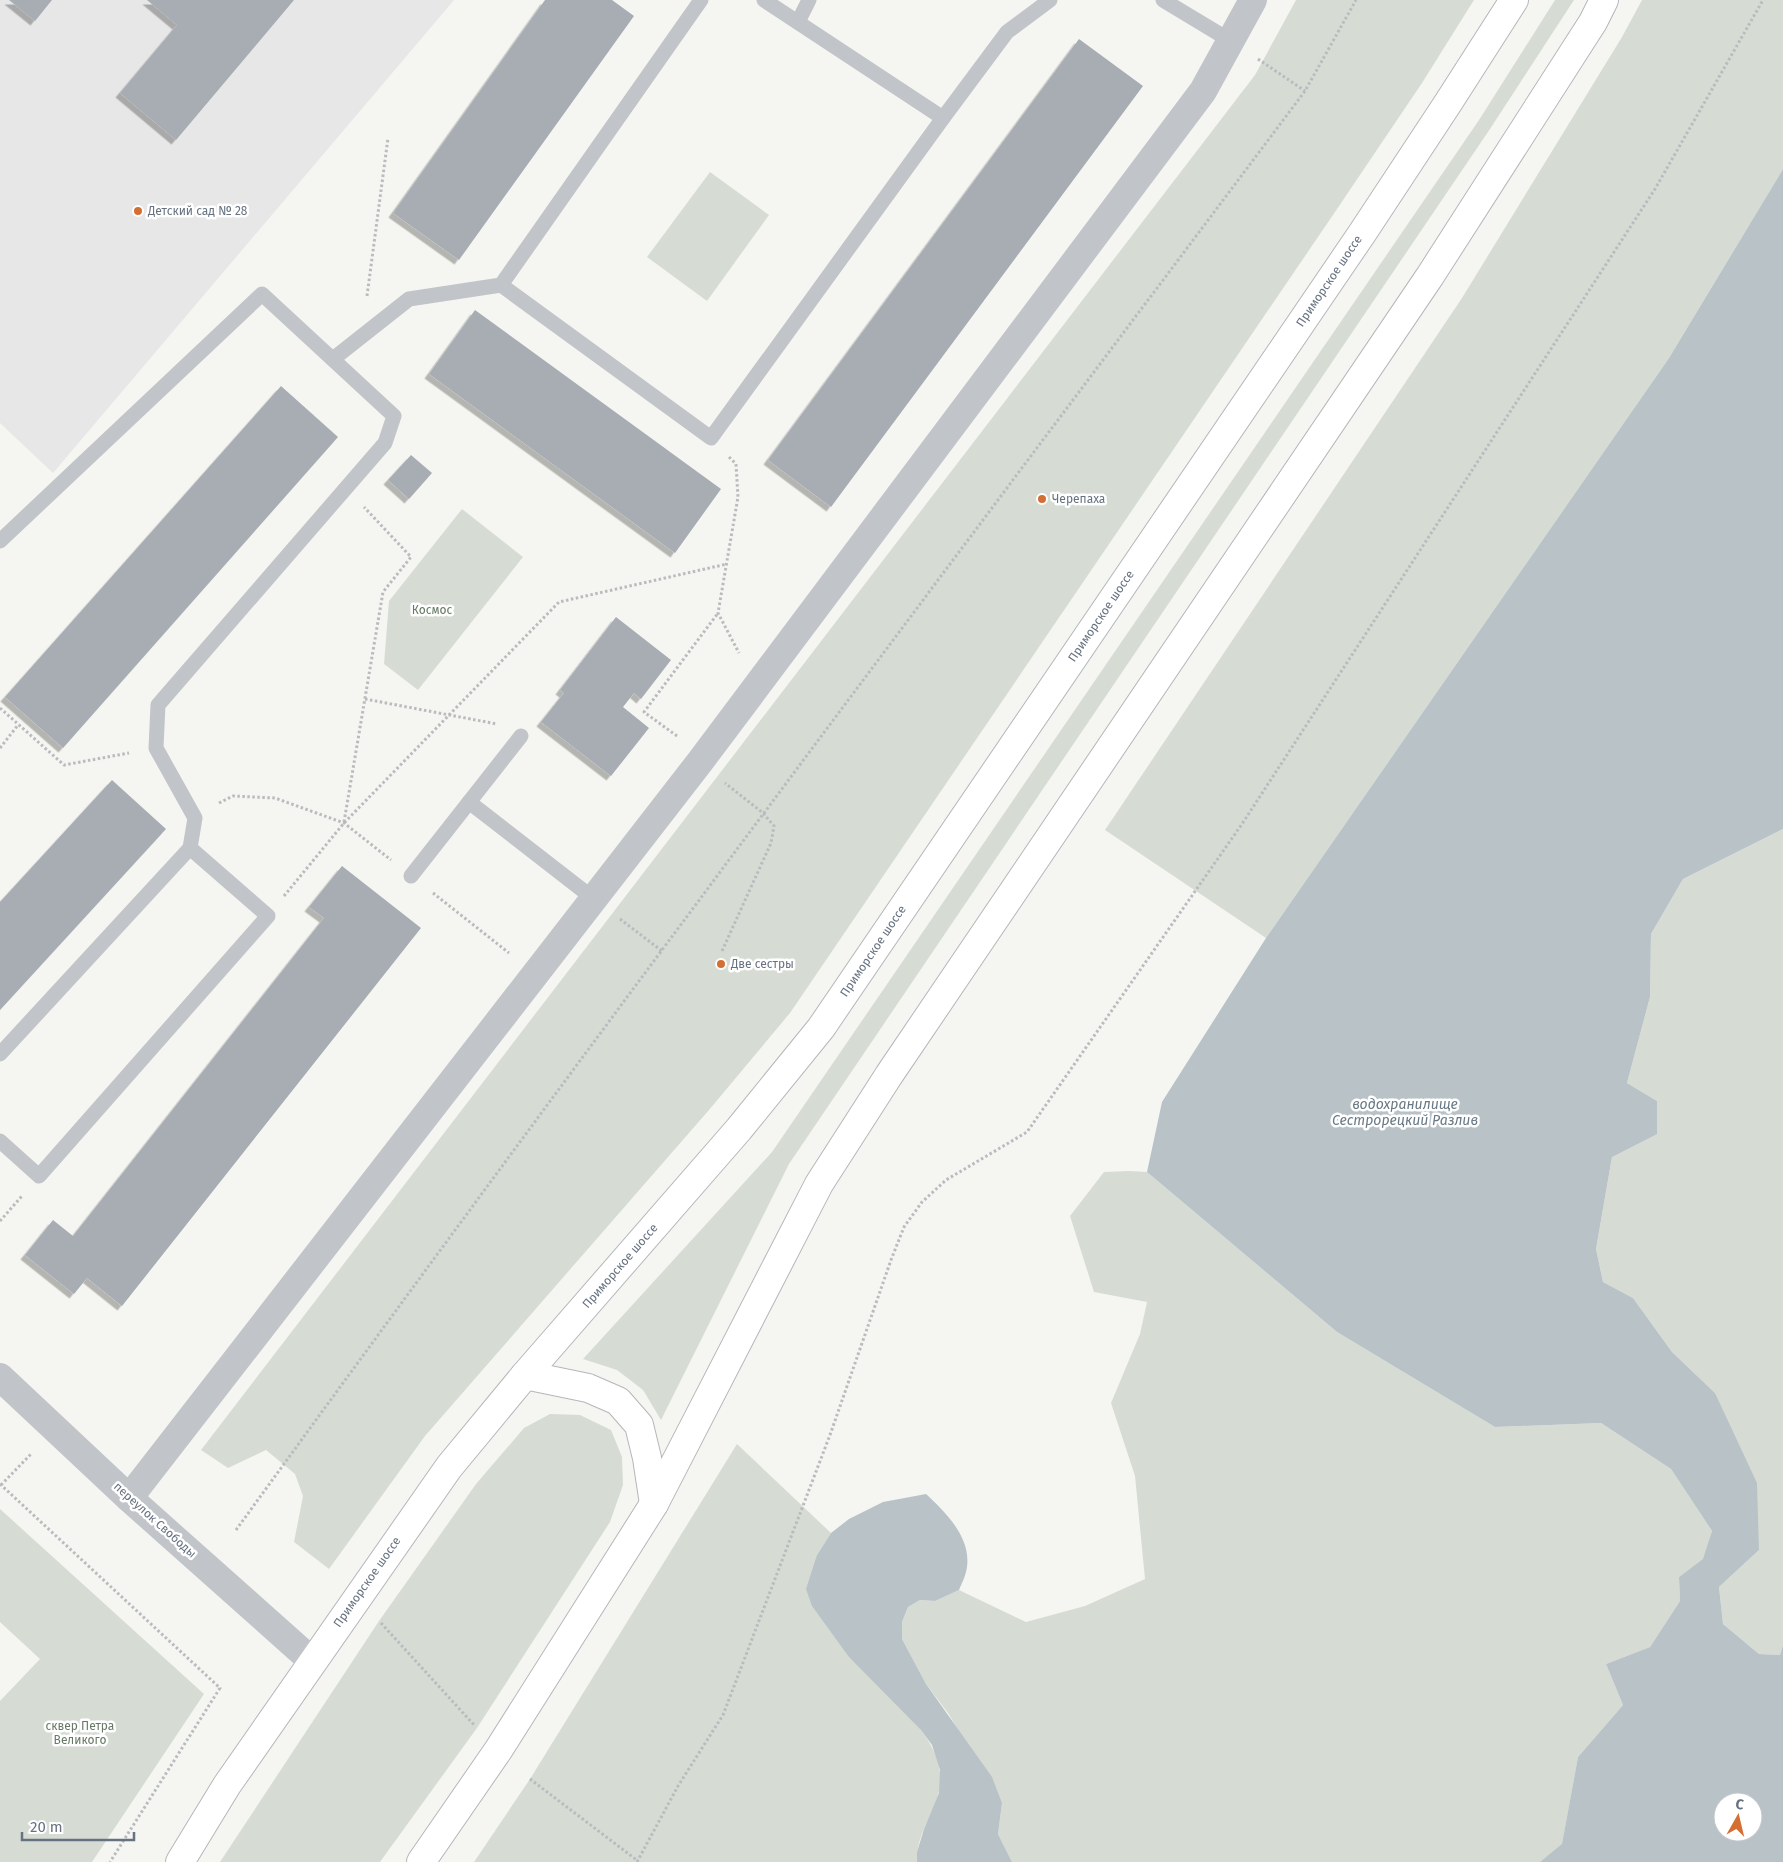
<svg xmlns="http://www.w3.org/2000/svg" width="1783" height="1862" viewBox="0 0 1783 1862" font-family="'Fira Sans',sans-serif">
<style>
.built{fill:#e6e7e6}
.green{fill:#d6dcd4}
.water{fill:#b9c2c7;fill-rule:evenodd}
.building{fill:#a8adb4;filter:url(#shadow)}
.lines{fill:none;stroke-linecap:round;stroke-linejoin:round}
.highway-casing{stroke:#b4b7ba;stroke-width:30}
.path{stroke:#b9bbbe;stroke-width:3;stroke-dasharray:2.5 2.5;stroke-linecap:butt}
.lane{stroke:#c1c4c8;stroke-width:15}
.street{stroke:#c1c4c8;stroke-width:28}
.highway{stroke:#fff;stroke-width:28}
.poi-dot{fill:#d46f34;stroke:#fff;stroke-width:2}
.labels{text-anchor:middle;stroke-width:5;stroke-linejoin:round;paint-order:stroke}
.poi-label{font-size:12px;fill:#677281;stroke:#fff;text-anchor:start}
.street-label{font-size:12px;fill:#677281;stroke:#fff}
.park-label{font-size:12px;fill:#677965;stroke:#fff}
.water-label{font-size:14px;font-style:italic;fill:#687985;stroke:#fff}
</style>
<defs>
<filter id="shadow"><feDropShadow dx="-4.5" dy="4.5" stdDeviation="0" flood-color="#0004"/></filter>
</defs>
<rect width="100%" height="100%" fill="#f5f6f2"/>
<!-- built -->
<polygon class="built" points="0,0 454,0 53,473 0,423"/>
<!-- green -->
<g class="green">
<polygon points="1296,0 1474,0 1422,83 1335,212 790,1013 709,1110 425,1436 329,1569 294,1542 303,1496 295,1474 266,1450 228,1468 201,1450 1255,75"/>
<polygon points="1555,0 1574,0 1490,129 789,1164 661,1420 643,1390 617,1370 583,1359 772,1152 1479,120"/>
<polygon points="1642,0 1783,0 1783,169 1669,358 1266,938 1105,830 1462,298 1622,37"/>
<polygon points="710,172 769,215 707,301 647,257"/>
<polygon points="462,509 523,557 418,690 384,664 389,601"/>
<polygon points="1783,829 1783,1645 1780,1655 1759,1654 1723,1624 1719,1587 1759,1550 1715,1393 1672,1352 1633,1298 1603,1282 1596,1249 1612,1157 1657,1101 1627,1083 1650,997 1651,934 1683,879"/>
<polygon points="1129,1171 1147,1172 1337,1332 1495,1427 1601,1423 1671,1469 1712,1531 1704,1559 1679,1577 1680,1601 1650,1647 1606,1664 1623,1705 1578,1757 1562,1845 1540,1862 1012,1862 998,1834 1002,1803 948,1713 926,1684 902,1639 902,1622 908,1607 920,1600 935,1601 959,1590 1026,1622 1085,1606 1145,1579 1135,1476 1111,1403 1140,1334 1147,1302 1094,1292 1070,1216 1104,1172"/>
<polygon points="550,1414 580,1415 611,1430 622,1457 623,1485 610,1522 477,1728 380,1862 220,1862 379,1621 476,1484 524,1428"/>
<path d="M737,1444l94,89 -14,22 104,175c13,17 25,43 17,65 -7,23 -22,42 -21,67h-443l56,-83z"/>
<polygon points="0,1509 204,1694 92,1862 0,1862 0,1701 40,1659 0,1622"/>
</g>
<!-- water -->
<g class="water">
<path d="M1783,169v660l-100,50 -32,55 -1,63 -23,86 30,18v33l-45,23 -16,92 7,33 30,16 39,54 43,41 42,90 2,67 -40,37 4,37 36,30 21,1 3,-10v217h-243l22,-18 16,-87 45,-52 -17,-41 44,-17 30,-46 -1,-24 24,-18 9,-28 -41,-62 -70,-46 -106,4 -158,-95 -190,-160 15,-70 104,-164 403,-580zM1723,1802h30v30h-30z"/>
<path d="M926,1494c20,19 45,43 41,73 -1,8 -5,16 -8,23l-24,11 -15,-1 -12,7 -6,15v17l24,45 66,93 10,26 -4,31 14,28h-95v-10l7,-23 15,-36 1,-23 -8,-25 -11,-15 -72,-73 -37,-51 -6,-17 11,-34 14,-22 18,-14 34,-17z"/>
</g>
<!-- building -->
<g class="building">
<polygon points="9,0 52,0 35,21"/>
<polygon points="147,0 294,0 176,140 120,93 177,25"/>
<polygon points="545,0 612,0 634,16 459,260 393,213"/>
<polygon points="1079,39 1143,86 831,507 768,460"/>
<polygon points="475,310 721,489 675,553 429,374"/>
<polygon points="281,386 338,437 63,748 5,697"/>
<polygon points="411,455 432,473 409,499 388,480"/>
<polygon points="616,617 671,660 641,699 634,693 623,707 649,728 611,776 541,722 564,693 560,690"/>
<polygon points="112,780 166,829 0,1010 0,902"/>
<polygon points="342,866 421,928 122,1306 87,1278 74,1294 25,1255 53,1220 73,1236 324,918 309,907"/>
</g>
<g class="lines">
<!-- highway casing -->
<g class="highway-casing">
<g id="highway">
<polyline points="525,1375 588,1388 618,1401 639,1425 647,1458 654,1504"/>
<polyline points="180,1862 227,1785 449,1467 525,1375 739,1129 821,1028 1363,232 1448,103 1514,0"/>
<polyline points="421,1862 499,1749 654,1504 819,1184 889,1075 1430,276 1593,22 1604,0"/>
</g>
</g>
<!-- path -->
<g class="path">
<polyline points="1258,59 1305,91"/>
<polyline points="367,296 388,138"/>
<polyline points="729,457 736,464 738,497 718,613 739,653"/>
<polyline points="365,699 497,724"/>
<polyline points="0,708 64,765 129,753"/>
<polyline points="677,736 644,712 718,613"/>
<polyline points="0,748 18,725"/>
<polyline points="219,803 233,796 275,798 344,823 391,860"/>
<polyline points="344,822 383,592 411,557 364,507"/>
<polyline points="433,893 509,953"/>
<polyline points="284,896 344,823 559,602 727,564"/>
<polyline points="620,919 662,951"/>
<polyline points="722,951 771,843 774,826 763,813 725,783"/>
<polyline points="0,1221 22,1196"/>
<polyline points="0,1484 220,1688 110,1862"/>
<polyline points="1,1485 32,1453"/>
<path d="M236,1530c351,-484 710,-961 1069,-1439l51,-91"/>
<polyline points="381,1623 475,1726"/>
<polyline points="530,1779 638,1861"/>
<polyline points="637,1862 678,1786 723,1715 830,1435 891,1260 904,1227 922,1202 946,1180 1027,1132 1242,824 1655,189 1763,0"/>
</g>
<!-- lane -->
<g class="lane">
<polyline points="701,0 501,285 711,438 943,118 764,0"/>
<polyline points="1163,0 1231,41"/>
<polyline points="798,22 809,0"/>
<polyline points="943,118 1007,32 1050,0"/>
<polyline points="333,359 409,299 501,285"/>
<polyline points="0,541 262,294 394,416 385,443 158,705 156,748 195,818 190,848"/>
<polyline points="469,802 594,899"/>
<polyline points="411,876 521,736"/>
<polyline points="0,1054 190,848 268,916 39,1176 0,1141"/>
</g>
<!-- street -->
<g class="street">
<polyline points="0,1377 129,1498 312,1661"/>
<polyline points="129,1498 699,763 1203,91 1253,0"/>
</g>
<!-- highway -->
<use href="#highway" class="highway"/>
</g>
<!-- markers -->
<g class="poi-dot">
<circle cx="138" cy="211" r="5"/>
<circle cx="1042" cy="499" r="5"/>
<circle cx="721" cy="964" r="5"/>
</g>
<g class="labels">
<!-- poi labels -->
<g class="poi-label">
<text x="148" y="215">Детский сад № 28</text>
<text x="1052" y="503">Черепаха</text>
<text x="731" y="968">Две сестры</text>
</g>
<!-- street labels -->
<g class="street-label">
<text transform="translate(1329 281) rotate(-56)" y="4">Приморское шоссе</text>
<text transform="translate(1101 616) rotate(-56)" y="4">Приморское шоссе</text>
<text transform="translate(873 951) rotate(-56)" y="4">Приморское шоссе</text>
<text transform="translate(620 1266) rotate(-49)" y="4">Приморское шоссе</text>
<text transform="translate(155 1520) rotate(42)" y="4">переулок Свободы</text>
<text transform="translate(367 1582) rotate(-55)" y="4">Приморское шоссе</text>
</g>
<!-- park labels -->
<g class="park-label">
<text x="432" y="614">Космос</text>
<text x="80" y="1730">сквер Петра<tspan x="80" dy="14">Великого</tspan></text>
</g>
<!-- water labels -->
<g class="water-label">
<text x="1405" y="1109">водохранилище<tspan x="1405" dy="16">Сестрорецкий Разлив</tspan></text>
</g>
</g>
<!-- north arrow -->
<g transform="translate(1738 1817) rotate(8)"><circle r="24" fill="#ffffff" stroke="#c2c7cd"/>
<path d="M0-4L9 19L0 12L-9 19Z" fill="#d46f34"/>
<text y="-8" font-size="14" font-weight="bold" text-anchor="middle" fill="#677281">С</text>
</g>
<!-- scale -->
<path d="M22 1832v8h112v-8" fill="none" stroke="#677281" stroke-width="2.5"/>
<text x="30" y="1832" font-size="15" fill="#677281" stroke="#ffffff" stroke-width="4" paint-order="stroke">20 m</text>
</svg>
